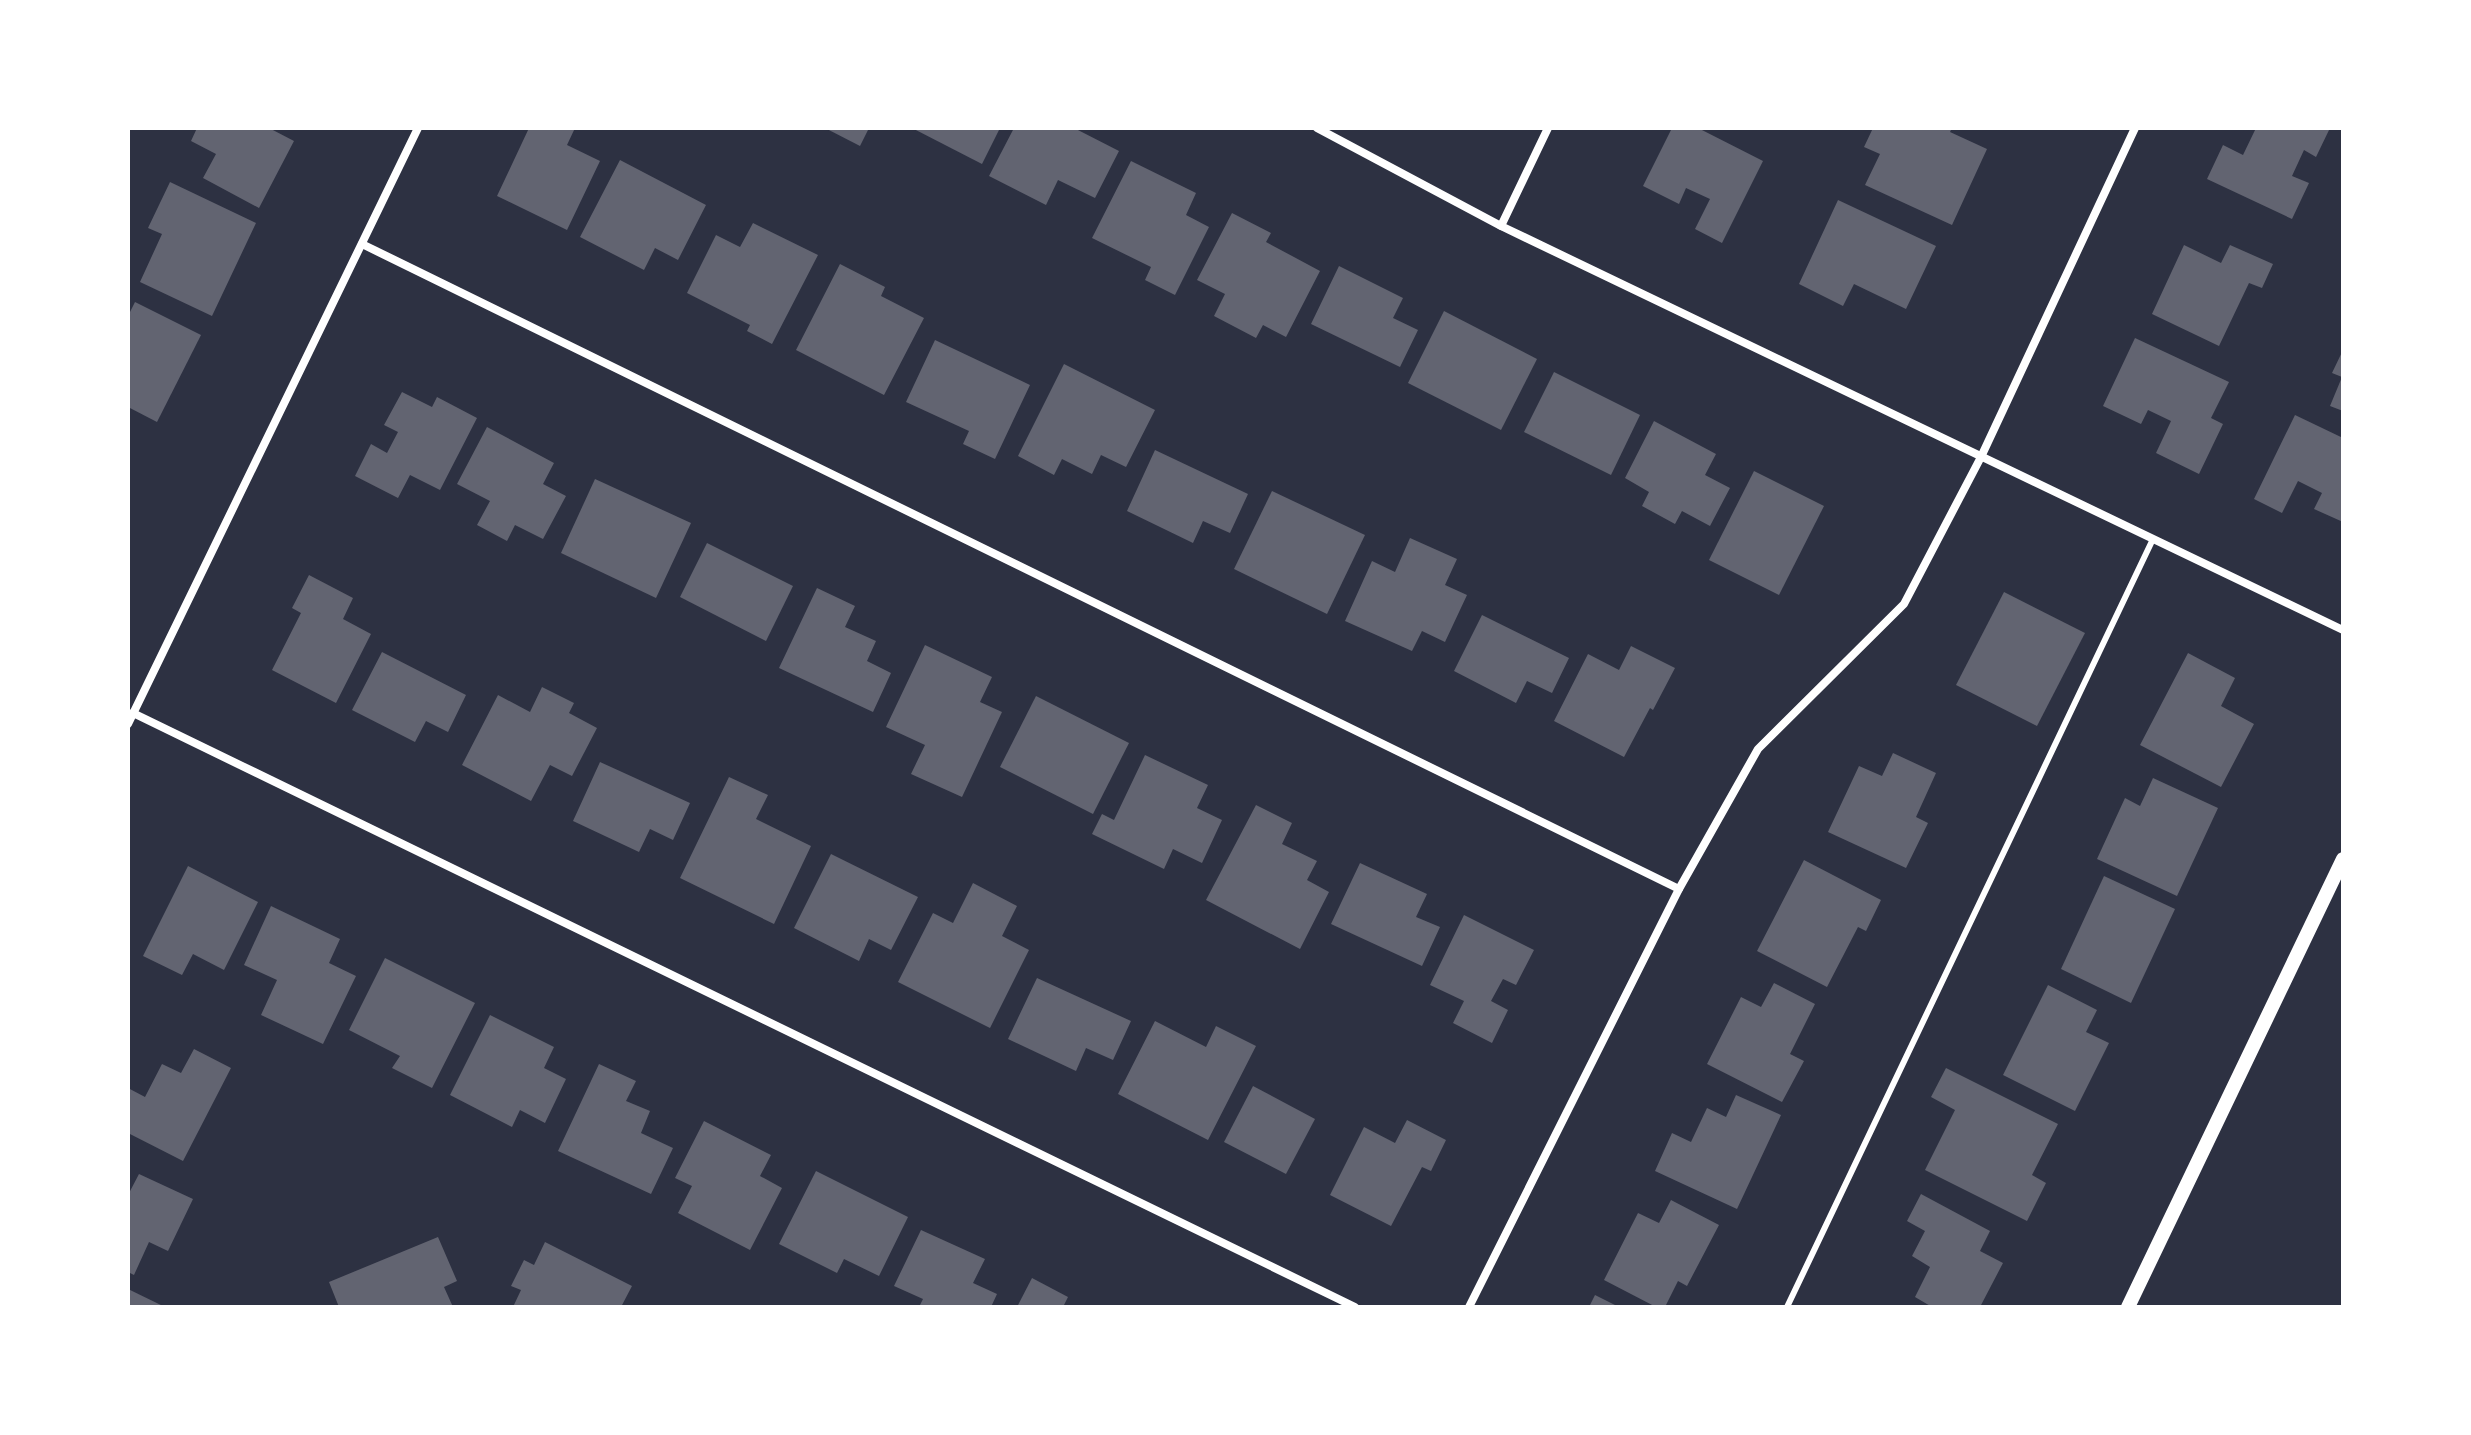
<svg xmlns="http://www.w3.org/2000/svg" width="2471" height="1435" viewBox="0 0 2471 1435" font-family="Poppins,sans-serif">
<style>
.building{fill:#626471}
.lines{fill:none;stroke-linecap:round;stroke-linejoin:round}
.service{stroke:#fff;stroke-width:6}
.minor{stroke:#fff;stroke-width:8}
.tertiary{stroke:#fff;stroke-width:14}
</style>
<rect width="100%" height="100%" fill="#2d3142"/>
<!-- building -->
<g class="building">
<polygon points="197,128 269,128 294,141 259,208 203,178 216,154 191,141"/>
<polygon points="529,128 575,128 567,145 600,161 567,230 497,196"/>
<polygon points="825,128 869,128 860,146"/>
<polygon points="912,128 1000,128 982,164"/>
<polygon points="1014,128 1074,128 1119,151 1095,198 1058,180 1046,205 989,176"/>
<polygon points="1672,128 1698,128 1763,161 1722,243 1695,229 1710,199 1686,188 1679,204 1643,186"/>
<polygon points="1873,128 1952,128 1950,132 1987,149 1952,225 1865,185 1880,154 1864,147"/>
<polygon points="2256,128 2330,128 2316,157 2304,150 2292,176 2309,183 2292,219 2207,179 2223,145 2243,155"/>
<polygon points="620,160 706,205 678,260 655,248 644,270 580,237"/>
<polygon points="1131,161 1196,193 1186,215 1209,227 1175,295 1145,280 1151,267 1092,238"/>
<polygon points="170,182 256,223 212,316 140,282 162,234 148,228"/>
<polygon points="1838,200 1936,246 1906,309 1854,284 1843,306 1799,284"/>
<polygon points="1232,213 1271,233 1266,242 1320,271 1286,337 1263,325 1256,338 1214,316 1225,294 1197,280"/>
<polygon points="753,223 818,255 772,344 747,331 750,325 687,293 716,235 740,247"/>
<polygon points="2184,245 2221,263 2230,245 2273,264 2262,288 2249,283 2219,346 2152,314"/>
<polygon points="840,264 885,287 881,296 924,318 884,395 796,350"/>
<polygon points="1339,266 1403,298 1393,318 1418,330 1400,367 1311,324"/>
<polygon points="135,302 201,335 157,422 128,407 128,316"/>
<polygon points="1444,311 1537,359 1501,430 1408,383"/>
<polygon points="2135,338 2229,382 2211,418 2223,424 2199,474 2156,453 2171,421 2148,410 2141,424 2103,406"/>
<polygon points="935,340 1030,385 995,459 963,444 969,431 906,402"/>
<polygon points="2343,350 2343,411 2330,406 2342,377 2332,373"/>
<polygon points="1064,364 1155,410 1126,467 1101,455 1092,474 1062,459 1054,475 1018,456"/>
<polygon points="1554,372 1640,415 1611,475 1524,432"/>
<polygon points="402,392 432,407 437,397 477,418 440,490 410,475 398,498 355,476 371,444 387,453 398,432 384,425"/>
<polygon points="2295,415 2343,438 2343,522 2314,509 2322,493 2298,481 2282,513 2254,499"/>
<polygon points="1654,421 1716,454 1705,475 1730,488 1710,526 1682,511 1675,524 1642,506 1649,492 1625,478"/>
<polygon points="487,427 554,463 543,484 566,496 543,539 515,525 507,541 477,525 490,501 457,484"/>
<polygon points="1155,450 1248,494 1230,533 1203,521 1193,543 1127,511"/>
<polygon points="1754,471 1824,506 1779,595 1709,560"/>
<polygon points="595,479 691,523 656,598 561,553"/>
<polygon points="1272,491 1365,535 1327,614 1234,569"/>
<polygon points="1410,538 1457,559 1445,585 1467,595 1445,642 1422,631 1412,651 1345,621 1372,561 1395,572"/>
<polygon points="707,543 793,586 766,641 680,597"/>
<polygon points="309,575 353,598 343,619 371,634 336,703 272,670 301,613 292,608"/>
<polygon points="817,588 855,606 845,627 876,641 867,661 891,673 873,712 779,668"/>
<polygon points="2004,592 2085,633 2037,726 1956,685"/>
<polygon points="1482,615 1569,658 1552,693 1527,681 1516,703 1454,671"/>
<polygon points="925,645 992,677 980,702 1002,712 962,797 911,774 925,745 886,727"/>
<polygon points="1631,646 1675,668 1653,710 1650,708 1624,757 1554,721 1588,654 1619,670"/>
<polygon points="382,652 466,695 448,732 426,721 415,742 352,710"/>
<polygon points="2188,653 2235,678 2221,706 2254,724 2221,787 2140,745"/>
<polygon points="542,687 574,703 569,713 597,728 572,776 550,765 531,801 462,765 498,695 530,712"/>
<polygon points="1036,696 1129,743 1093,814 1000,767"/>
<polygon points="1893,753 1936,773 1916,817 1928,823 1906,868 1828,832 1859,766 1882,776"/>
<polygon points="1145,755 1208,785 1197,808 1222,820 1202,863 1173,849 1164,869 1092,834 1102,814 1114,820"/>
<polygon points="600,762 690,803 673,840 650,829 639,852 573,821"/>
<polygon points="729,777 768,795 756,819 811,846 774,924 680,878"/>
<polygon points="2153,778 2218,808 2177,896 2097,859 2125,798 2140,806"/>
<polygon points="1256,805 1292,823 1282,844 1317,861 1307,880 1329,892 1300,949 1206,900"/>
<polygon points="831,854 918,897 891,950 869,939 859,961 794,928"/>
<polygon points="1804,860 1881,900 1866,931 1858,927 1827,987 1757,951"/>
<polygon points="1360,863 1427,894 1416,917 1440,927 1422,966 1331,924"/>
<polygon points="188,866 258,902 224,970 193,954 182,975 143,956"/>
<polygon points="2104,876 2175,909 2131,1003 2061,969"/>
<polygon points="973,883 1017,906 1002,936 1029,950 990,1028 898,982 933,913 953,923"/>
<polygon points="271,906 340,939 329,963 356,976 323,1044 261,1015 277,980 244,965"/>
<polygon points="1464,915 1534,950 1516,985 1503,979 1491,1001 1508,1010 1492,1043 1453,1023 1464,1001 1430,985"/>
<polygon points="385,958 475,1003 432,1088 392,1068 400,1056 349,1030"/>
<polygon points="1037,978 1131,1021 1113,1060 1086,1048 1076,1071 1008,1039"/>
<polygon points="1774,983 1815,1004 1790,1054 1804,1061 1782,1102 1707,1064 1741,997 1761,1007"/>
<polygon points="2048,985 2097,1010 2086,1032 2109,1043 2075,1111 2003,1075"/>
<polygon points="490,1015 554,1047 544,1068 566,1079 545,1123 520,1110 512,1127 450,1095"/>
<polygon points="1155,1021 1206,1047 1216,1026 1256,1046 1208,1140 1118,1094"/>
<polygon points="194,1049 231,1068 183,1161 128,1133 128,1088 145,1097 162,1064 181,1073"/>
<polygon points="599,1064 636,1081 626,1101 650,1111 641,1133 673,1148 651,1194 558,1151"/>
<polygon points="1946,1068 2058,1124 2032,1175 2046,1183 2027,1221 1925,1170 1955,1110 1931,1097"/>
<polygon points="1253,1086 1315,1119 1286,1174 1224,1142"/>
<polygon points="1736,1095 1781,1115 1737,1209 1655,1171 1672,1133 1691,1142 1707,1108 1726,1117"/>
<polygon points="1407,1120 1446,1140 1431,1171 1422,1167 1391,1226 1330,1195 1364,1127 1395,1143"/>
<polygon points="704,1121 771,1155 760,1176 782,1188 750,1250 678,1213 692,1186 675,1178"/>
<polygon points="816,1171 908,1217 879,1276 844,1259 837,1273 779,1244"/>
<polygon points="139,1174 193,1199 168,1251 149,1242 134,1275 128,1272 128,1195"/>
<polygon points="1921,1194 1990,1231 1980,1251 2003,1263 1980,1307 1932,1307 1915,1297 1930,1267 1912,1256 1925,1231 1907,1221"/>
<polygon points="1671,1200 1719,1225 1687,1286 1678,1281 1665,1307 1656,1307 1604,1280 1638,1213 1659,1223"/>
<polygon points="921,1230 985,1259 973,1283 997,1294 991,1307 919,1307 923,1299 894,1286"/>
<polygon points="438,1237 457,1281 444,1287 453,1307 339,1307 329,1282"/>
<polygon points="545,1242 632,1286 621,1307 513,1307 521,1290 511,1286 524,1260 534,1265"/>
<polygon points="1032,1278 1068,1297 1063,1307 1017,1307"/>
<polygon points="128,1289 165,1307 128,1307"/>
<polygon points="1595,1295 1619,1307 1589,1307"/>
</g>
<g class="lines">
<!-- service -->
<polyline class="service" points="1787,1307 2153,539"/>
<!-- minor -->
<g class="minor">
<polyline points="1317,128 1501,226 2343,630"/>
<polyline points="1501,226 1548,128"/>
<polyline points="362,244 1679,889"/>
<polyline points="133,713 1355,1307"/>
<polyline points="128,724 418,128"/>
<polyline points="1469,1307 1679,889 1758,749 1904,604 1981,457 2135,128"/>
</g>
<!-- tertiary -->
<polyline class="tertiary" points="2128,1307 2343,859"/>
</g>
<!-- border -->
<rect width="2471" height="1435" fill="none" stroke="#ffffff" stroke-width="260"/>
</svg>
